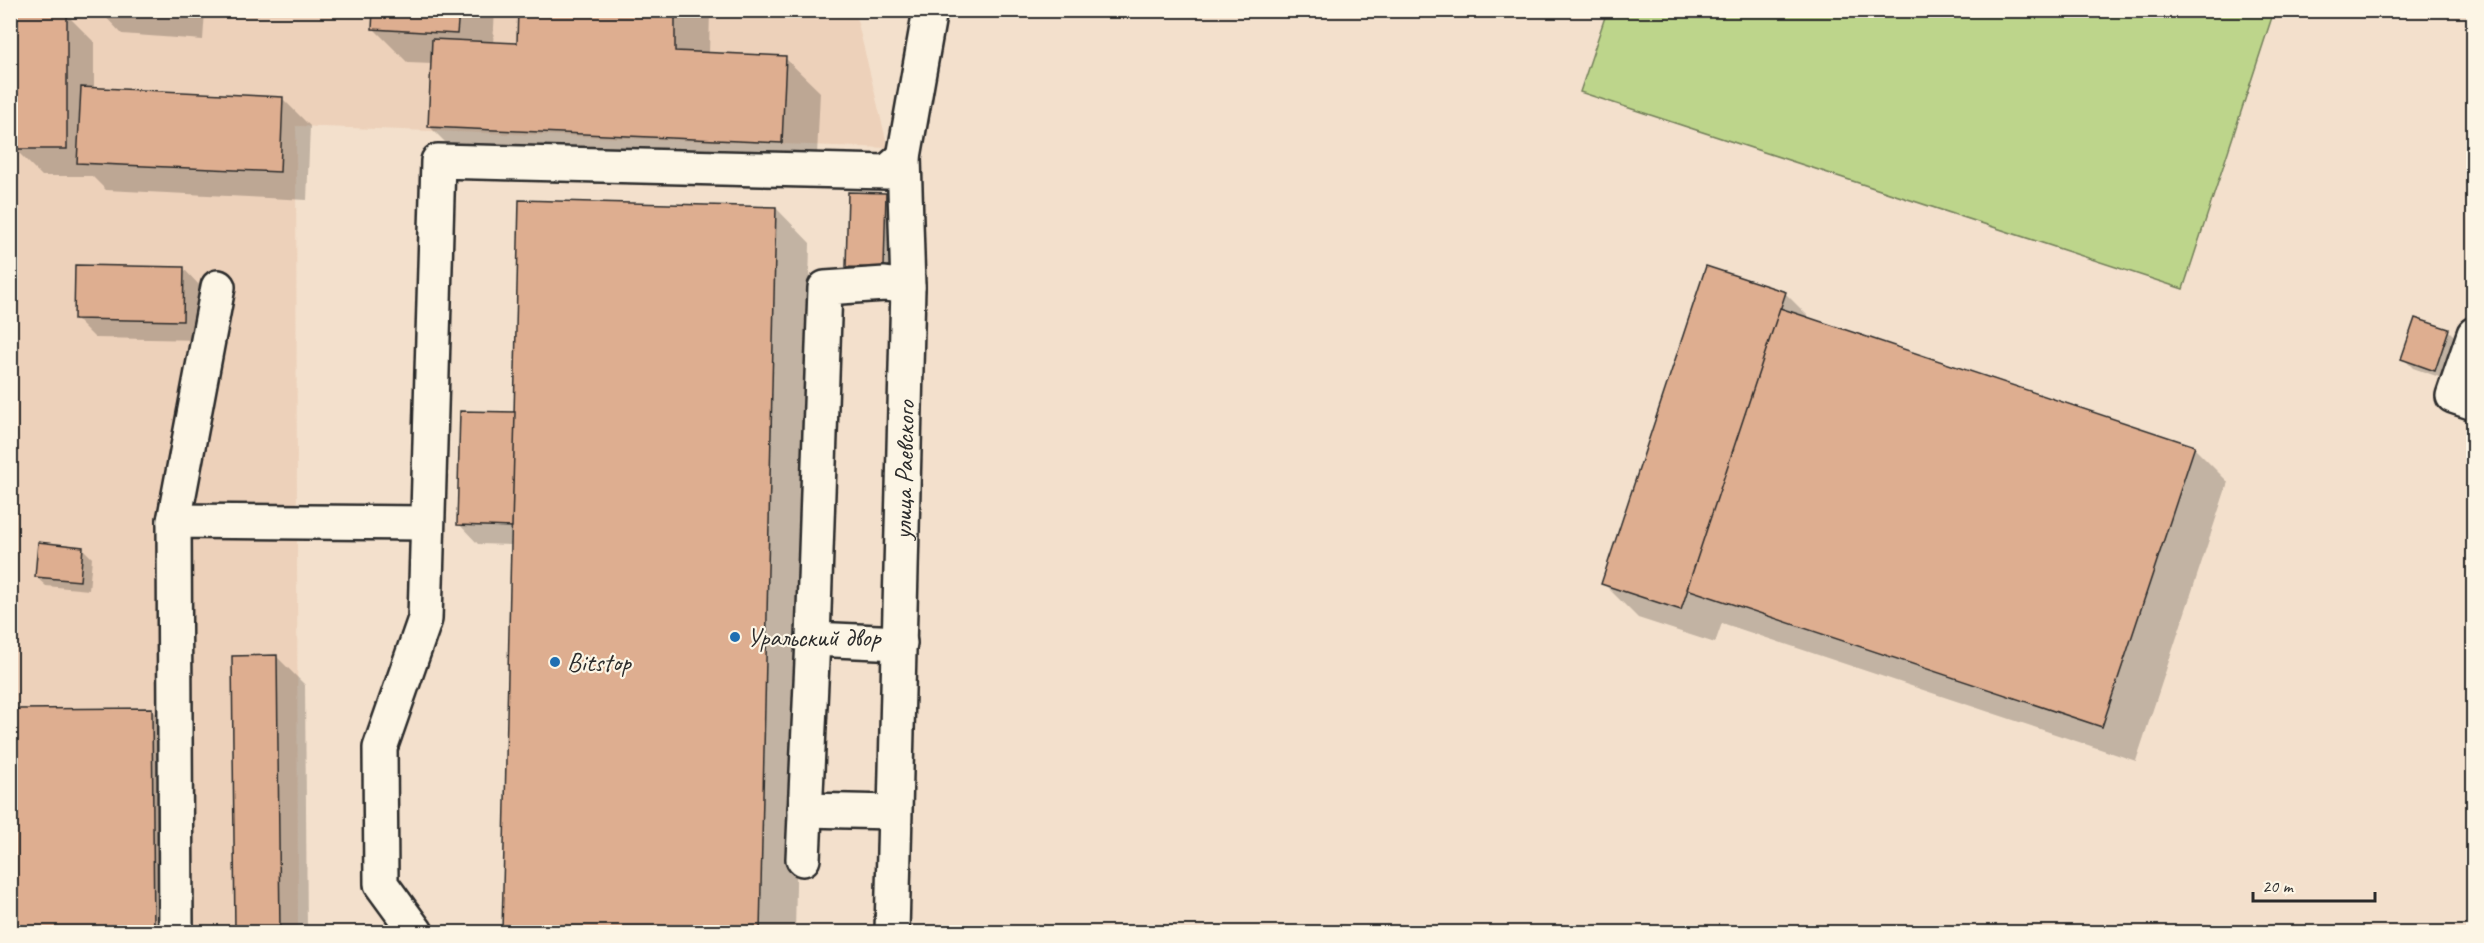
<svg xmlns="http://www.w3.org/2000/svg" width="2484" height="943" viewBox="0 0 2484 943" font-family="Caveat,sans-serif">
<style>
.built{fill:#edd1ba}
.green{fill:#bdd58b;stroke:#74805b;stroke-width:1.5}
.shadow{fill:#0003}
.building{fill:#deae90;stroke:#2b2b2b;stroke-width:1.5}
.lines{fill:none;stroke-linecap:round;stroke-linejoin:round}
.minor-casing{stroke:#2b2b2b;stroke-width:38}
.minor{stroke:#fcf5e5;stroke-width:33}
.poi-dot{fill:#1f6fb2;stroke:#fcf5e5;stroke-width:2}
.labels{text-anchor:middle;stroke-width:4.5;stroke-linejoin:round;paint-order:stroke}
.street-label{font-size:26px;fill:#2b2b2b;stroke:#fcf5e5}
.poi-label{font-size:26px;fill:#2b2b2b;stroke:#fcf5e5;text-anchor:start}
</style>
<rect width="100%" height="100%" fill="#f3e0cc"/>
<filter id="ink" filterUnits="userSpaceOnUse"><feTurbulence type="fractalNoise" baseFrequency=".0167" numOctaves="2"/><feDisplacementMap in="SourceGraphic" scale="12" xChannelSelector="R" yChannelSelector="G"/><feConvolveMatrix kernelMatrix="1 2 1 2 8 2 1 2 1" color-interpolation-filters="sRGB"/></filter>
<g filter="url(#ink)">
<!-- built -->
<polygon class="built" points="10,11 855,11 888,148 296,126 298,932 11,932"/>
<!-- green -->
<polygon class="green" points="1607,11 1607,10 2274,11 2183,289 1580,92"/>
<!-- shadow -->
<g class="shadow">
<polygon points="99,10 260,10 259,15 205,11 203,40 122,34"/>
<polygon points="374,10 495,10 493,44 519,45 520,10 710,10 709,54 785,58 820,92 816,177 464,161 429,126 432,64 408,63 373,28"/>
<polygon points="66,14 94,42 94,89 282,98 310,126 307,200 106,190 92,176 42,176 14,148"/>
<polygon points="885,194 905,214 903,287 867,286 848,267"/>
<polygon points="776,208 810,243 795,932 504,932 513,545 478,544 459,524 516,414"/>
<polygon points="183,268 202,288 202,340 95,338 76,319"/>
<polygon points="1785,293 1811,319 2194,448 2228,482 2136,761 1722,623 1715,643 1638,618 1603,583"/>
<polygon points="2416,319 2449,331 2458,340 2445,379 2413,368 2403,358"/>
<polygon points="82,548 92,558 89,590 46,586 36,577"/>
<polygon points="233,657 277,657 305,685 307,932 237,932"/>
<polygon points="151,709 186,744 188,932 18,932 15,710"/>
</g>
<!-- building -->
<g class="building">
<polygon points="373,10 459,10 457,34 372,29"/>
<polygon points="518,10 675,10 675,51 786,56 782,143 428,127 432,39 517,43"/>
<polygon points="11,13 67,13 67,149 12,149"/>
<polygon points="81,87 283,97 280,172 77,163"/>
<polygon points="848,192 886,193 884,268 846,267"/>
<polygon points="519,200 776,207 760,932 502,932"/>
<polygon points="75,265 184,267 183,321 74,319"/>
<polygon points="1706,266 1786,292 1681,610 1601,584"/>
<polygon points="1780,308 2195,446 2102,727 1687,589"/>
<polygon points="2415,318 2449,329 2435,371 2401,359"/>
<polygon points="460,411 515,412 512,527 457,525"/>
<polygon points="38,542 83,547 80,581 35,577"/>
<polygon points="277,655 280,932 235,932 232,656"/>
<polygon points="152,708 154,932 16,932 14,709"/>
</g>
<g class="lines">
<!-- minor casing -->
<g class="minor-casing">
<g id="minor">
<polyline points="2474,334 2453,396 2474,403"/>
<polyline points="174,521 218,287"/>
<polyline points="900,643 813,639 825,288 885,284 908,287"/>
<polyline points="805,810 893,812"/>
<polyline points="803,859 813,639"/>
<polyline points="176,932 174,521 427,523"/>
<polyline points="416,932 381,884 380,748 425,619 438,161 887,172 904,157"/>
<path id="s1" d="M892,932l16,-645 -4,-130 26,-147"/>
</g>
</g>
<!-- minor -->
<use href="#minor" class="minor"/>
</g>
</g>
<!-- markers -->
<g class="poi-dot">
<circle cx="735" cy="637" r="6"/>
<circle cx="555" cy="662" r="6"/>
</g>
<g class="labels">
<!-- street labels -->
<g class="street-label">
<text dy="9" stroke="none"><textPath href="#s1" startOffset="462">улица Раевского</textPath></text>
</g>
<!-- poi labels -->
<g class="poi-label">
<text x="747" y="646">Уральский двор</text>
<text x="567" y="671">Bitstop</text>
</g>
</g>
<!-- margin -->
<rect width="2484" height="943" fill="none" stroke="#fcf5e5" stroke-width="36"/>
<rect x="18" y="18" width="2448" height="907" fill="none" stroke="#2b2b2b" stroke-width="2" filter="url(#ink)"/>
<!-- scale -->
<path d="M2253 892v9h122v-9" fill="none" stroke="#2b2b2b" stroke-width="3"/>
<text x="2262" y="892" font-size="18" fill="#2b2b2b" stroke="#fcf5e5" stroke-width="4.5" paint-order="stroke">20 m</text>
</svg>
